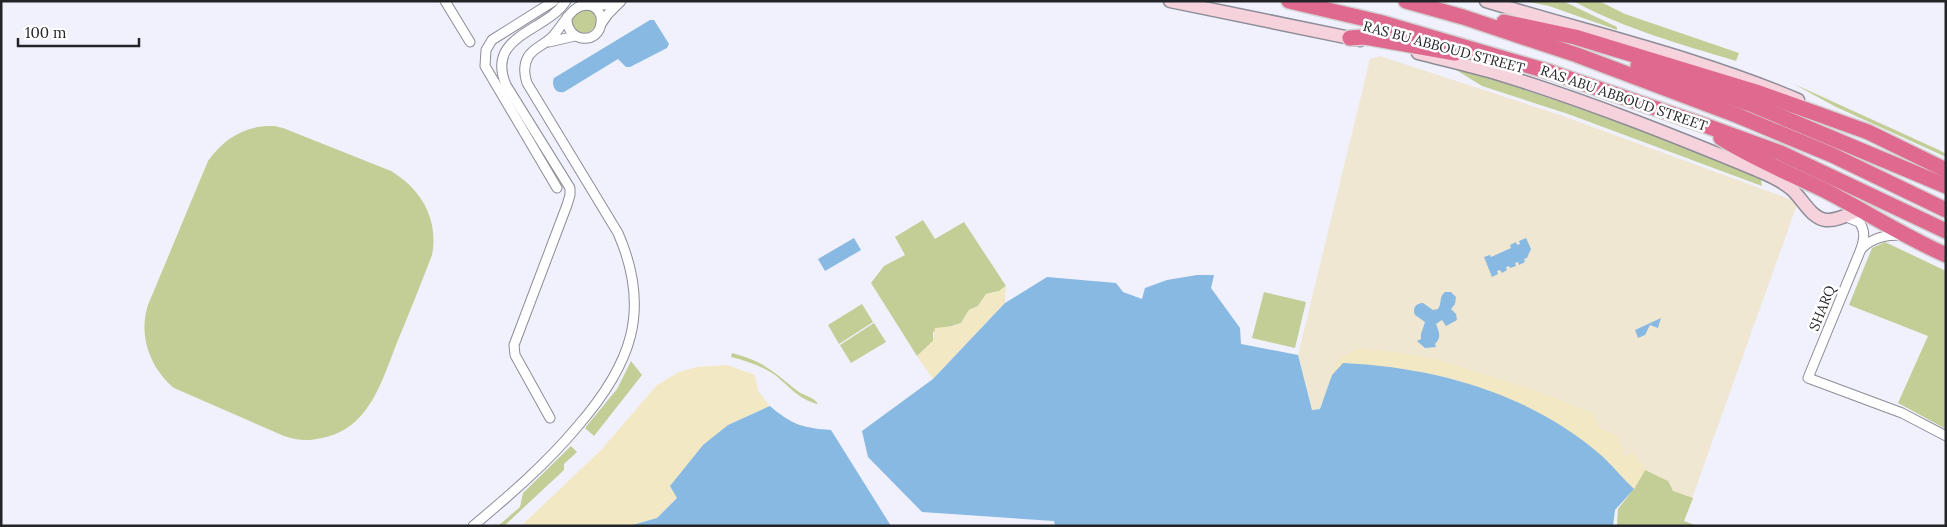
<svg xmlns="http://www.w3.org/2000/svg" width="1947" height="527" viewBox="0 0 1947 527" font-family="Lora,serif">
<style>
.commercial{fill:#f0e7d2}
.green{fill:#c2ce95}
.sand{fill:#f2e8c3}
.water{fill:#87b9e2}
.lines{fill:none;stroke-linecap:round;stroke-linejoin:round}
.street-casing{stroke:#8d8d98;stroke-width:11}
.secondary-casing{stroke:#8d8d98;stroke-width:15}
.highway-casing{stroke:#d3d3d4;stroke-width:18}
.street{stroke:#fff;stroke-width:9}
.secondary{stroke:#f6d2dd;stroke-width:12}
.highway{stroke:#e06a8f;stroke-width:15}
.labels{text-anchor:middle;stroke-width:5;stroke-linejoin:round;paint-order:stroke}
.street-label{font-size:14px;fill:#232428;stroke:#fff}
</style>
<rect width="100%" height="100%" fill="#f0f1fd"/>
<!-- commercial -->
<polygon class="commercial" points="1380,56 1560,115 1798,202 1684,521 1697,526 1617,526 1618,509 1633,489 1332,376 1320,409 1312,410 1298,355 1370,59"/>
<!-- green -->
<g class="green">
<polygon points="1524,1 1563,1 1617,27 1617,30 1549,6"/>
<path d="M1573,1h26l26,13 114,39 -3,8c-56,-17 -111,-32 -163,-60z"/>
<circle cx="584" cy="21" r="12"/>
<path d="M1454,67c103,33 204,66 303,110l4,3 1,6 -194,-72 -86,-28 -29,-18z"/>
<polygon points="1794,84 1939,150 1946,154 1946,157 1836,107"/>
<path d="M274,126l9,2 108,43c30,18 48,48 41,84 -11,28 -22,57 -34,85 -16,40 -28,89 -76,98 -13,3 -24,3 -38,-2l-110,-48c-24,-20 -36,-53 -26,-83l60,-144c16,-23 38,-36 66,-35z"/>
<polygon points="923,220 935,239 964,222 1006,286 999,291 986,294 978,306 969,310 961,323 933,332 933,341 917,356 871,283 884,266 905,255 895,237"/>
<polygon points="1885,242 1946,271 1946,429 1898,403 1928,336 1849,305 1872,248"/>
<polygon points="1264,292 1306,302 1295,348 1252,338"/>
<polygon points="862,304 873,322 839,344 828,325"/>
<polygon points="874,323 886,342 851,363 840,345"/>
<path d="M732,353c34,9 41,19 67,39 6,4 15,5 19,12 -19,-4 -29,-18 -43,-29 -13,-9 -28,-14 -44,-18z"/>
<polygon points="631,361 642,375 594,436 585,428 617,389"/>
<polygon points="571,446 577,452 564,464 564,470 504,526 498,526 520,507 523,493"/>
<polygon points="1645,470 1668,481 1673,491 1693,498 1684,521 1697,526 1617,526 1618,509 1634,489"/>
</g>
<!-- sand -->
<g class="sand">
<polygon points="1006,286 1005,303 933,379 917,356 933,341 935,328 954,326 961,323 969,310 978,306 986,294 999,291"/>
<path d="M1358,349l39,3 35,7 5,-1 1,2 93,29 62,24 6,16 18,6 6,22 10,-4 12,17 -11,19 -33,-33 -29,-22 -33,-21 -86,-35 -46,-9 -63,-6 -12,12c2,-13 14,-22 26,-26z"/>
<polygon points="727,365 755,375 758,391 770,406 728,425 677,498 657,518 630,526 521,526 601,450 657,385 679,372 697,367"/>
</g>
<!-- water -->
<g class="water">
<path d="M650,20h4l15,24 -2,4 -37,19h-4l-8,-8 -54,33c-9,2 -13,-7 -10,-14z"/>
<polygon points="854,238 861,250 825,271 818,259"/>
<polygon points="1526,238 1531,249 1527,258 1524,259 1525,262 1519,265 1518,262 1515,263 1516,266 1510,268 1509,266 1506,267 1507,270 1502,273 1500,270 1497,271 1498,274 1492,277 1484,257 1490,255 1491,257 1511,248 1510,245 1516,242 1517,245 1520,244 1519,241"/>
<path d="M1197,275h17l-3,13 29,40 1,16 57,11 14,55 8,-1 12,-34 11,-12c92,4 189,31 259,93 11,10 21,23 32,33l-19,21 -2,16h-558l-1,-5 -132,-9 -54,-55 -6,-26 71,-52 72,-76 42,-26 69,6 7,9 19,7 3,-11 22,-8z"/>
<path d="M1445,292h6l5,5 -1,7 -4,5 5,5 1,6 -11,6 -4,-6 -6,4c3,8 6,13 -1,20l1,3 -11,1 -8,-7 4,-2v-5l4,-12 -10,-7c-3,-7 1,-12 8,-12l10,7 5,-1c4,-6 1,-13 7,-17z"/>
<polygon points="1661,318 1658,328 1650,325 1645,335 1638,338 1635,330"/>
<path d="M770,406c22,19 33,22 61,24l60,96h-262l28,-8 20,-20 -7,-12 33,-41 25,-20z"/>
</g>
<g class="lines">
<!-- street casing -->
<g class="street-casing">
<g id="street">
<polyline points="445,1 470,42"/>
<polyline points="554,1 492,40 486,50 485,66 557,188"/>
<polyline points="591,5 605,5 614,1"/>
<polyline points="601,24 608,14 621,1"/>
<polyline points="549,42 575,36"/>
<path d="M1844,216l15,6c7,9 5,17 2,27l-53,129 94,35 44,23"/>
<path d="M1861,249c12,-12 25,-14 41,-14"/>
<path d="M550,418l-35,-63 -1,-10 53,-140 3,-10v-7l-64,-103c-21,-50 40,-53 60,-84"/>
<path d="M473,526c37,-31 73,-62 104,-99 54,-62 75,-116 41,-194l-91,-150c-3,-9 -4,-17 1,-26 5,-9 16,-12 23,-19 13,-12 21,-38 41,-32 6,3 10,9 9,16 -1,23 -35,22 -34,-5"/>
</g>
</g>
<!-- secondary casing -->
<g class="secondary-casing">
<g id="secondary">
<polyline points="1170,1 1360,40"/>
<path d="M1486,1c104,32 211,56 312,99"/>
<path d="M1418,53c27,7 54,13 81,21 88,27 173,61 258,96 11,5 24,10 33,18 12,9 20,30 36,32 11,1 23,-6 33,-10"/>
</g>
</g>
<!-- highway casing -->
<g class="highway-casing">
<g id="highway">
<polyline points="1289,1 1379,22 1550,72 1704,125 1781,153 1946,231"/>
<polyline points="1406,1 1463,17 1577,55 1736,115 1832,155 1946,210"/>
<polyline points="1504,22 1575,37 1759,93 1868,132 1946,170"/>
<polyline points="1350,38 1365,37 1455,53"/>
<polyline points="1638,66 1753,105 1946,186"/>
<path d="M1721,138c33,21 68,35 103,52 41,21 79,46 122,65"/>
</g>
</g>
<!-- street -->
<use href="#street" class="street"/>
<!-- secondary -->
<use href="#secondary" class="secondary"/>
<!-- highway -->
<use href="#highway" class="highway"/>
</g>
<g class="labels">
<!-- street labels -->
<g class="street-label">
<text transform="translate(1444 47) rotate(15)" y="5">RAS BU ABBOUD STREET</text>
<text transform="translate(1624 98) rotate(19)" y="5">RAS ABU ABBOUD STREET</text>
<text transform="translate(1822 308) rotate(-68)" y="5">SHARQ</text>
</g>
</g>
<!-- border -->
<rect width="1947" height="527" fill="none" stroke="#232428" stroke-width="5"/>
<!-- scale -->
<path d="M18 38v8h121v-8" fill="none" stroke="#232428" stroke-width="2.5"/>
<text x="25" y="38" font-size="15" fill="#232428" stroke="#ffffff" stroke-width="4" paint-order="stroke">100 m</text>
</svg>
